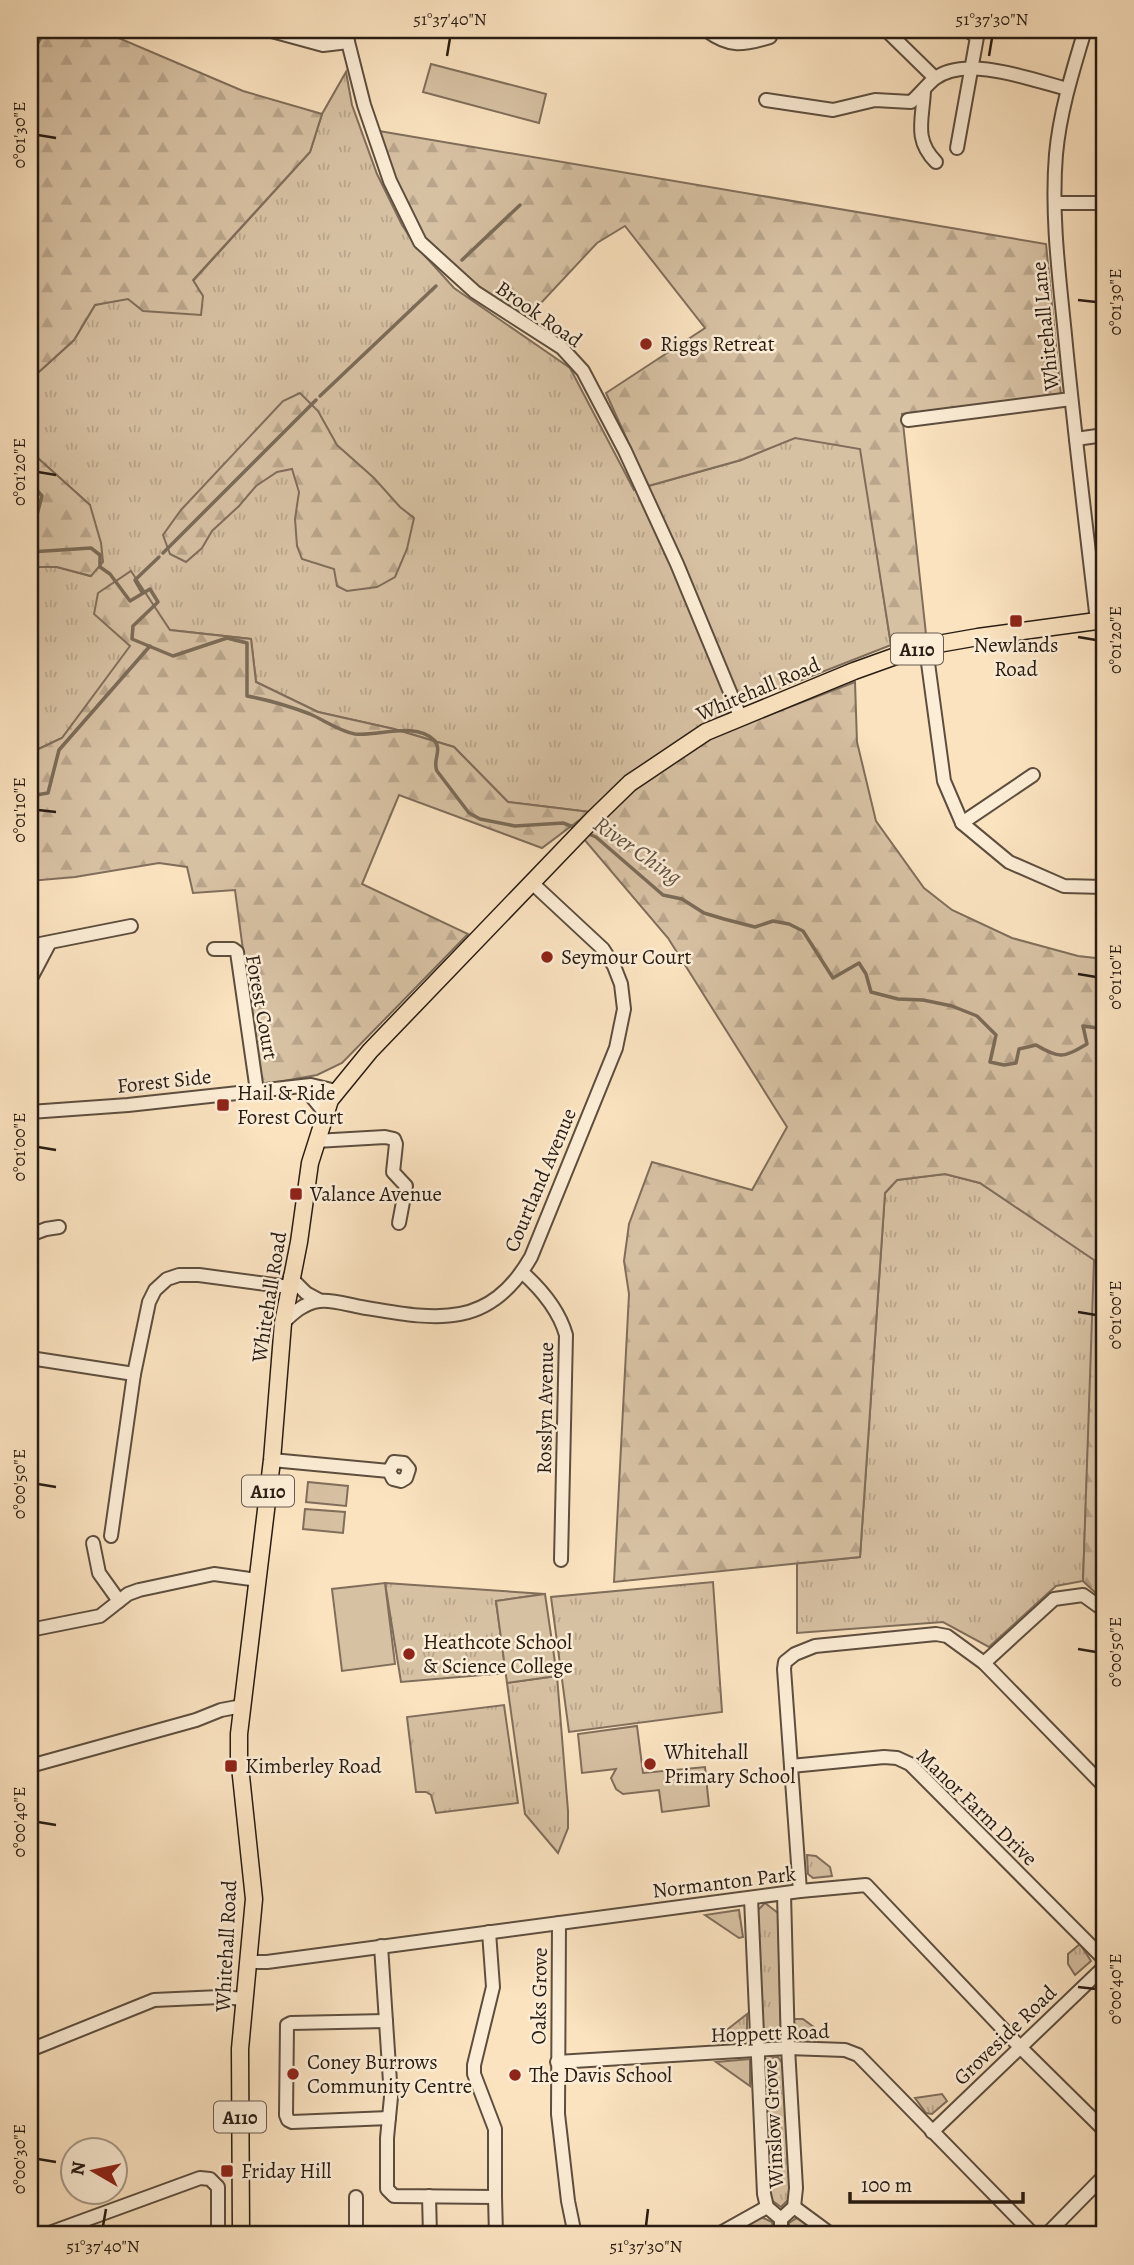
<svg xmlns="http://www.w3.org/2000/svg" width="1134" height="2265" viewBox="0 0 1134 2265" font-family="Alegreya,serif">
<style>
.grass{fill:url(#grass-tufts);stroke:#806e5b;stroke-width:2}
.forest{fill:url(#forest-firs);stroke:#806e5b;stroke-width:2}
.garden{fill:#d7c1a3;stroke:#806e5b;stroke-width:2}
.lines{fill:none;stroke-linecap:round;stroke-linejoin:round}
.stream{stroke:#7b6b57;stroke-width:3.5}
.minor-casing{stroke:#5d4e3e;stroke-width:16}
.major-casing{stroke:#281c13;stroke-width:19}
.minor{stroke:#fcedd6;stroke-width:12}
.major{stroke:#fbe3c0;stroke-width:16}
.ticks{fill:none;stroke:#281c13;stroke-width:2.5}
.poi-dot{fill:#8f2418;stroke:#fcedd6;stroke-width:2.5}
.labels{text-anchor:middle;stroke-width:5;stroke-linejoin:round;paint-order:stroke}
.shield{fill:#fcedd6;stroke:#685b4e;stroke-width:2}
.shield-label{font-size:19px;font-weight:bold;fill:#281c13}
.street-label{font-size:21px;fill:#281c13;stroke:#fcedd6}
.poi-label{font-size:21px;fill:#281c13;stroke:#fcedd6;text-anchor:start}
.water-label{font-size:23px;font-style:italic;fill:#605041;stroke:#fcedd6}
.neatline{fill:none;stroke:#281c13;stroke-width:2.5}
.ticks-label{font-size:18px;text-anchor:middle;fill:#281c13}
</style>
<defs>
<pattern id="grass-tufts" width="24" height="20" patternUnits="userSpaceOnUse" patternTransform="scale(1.75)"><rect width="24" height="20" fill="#d7c1a3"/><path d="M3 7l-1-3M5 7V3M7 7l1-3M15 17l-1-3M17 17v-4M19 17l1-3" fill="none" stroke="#b9a58b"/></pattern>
<pattern id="forest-firs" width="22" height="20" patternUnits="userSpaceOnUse" patternTransform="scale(1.75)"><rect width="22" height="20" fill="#d7c1a3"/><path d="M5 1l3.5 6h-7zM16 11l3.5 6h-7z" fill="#b9a58b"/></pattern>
</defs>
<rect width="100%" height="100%" fill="#fbe3c0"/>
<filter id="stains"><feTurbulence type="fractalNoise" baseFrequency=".00286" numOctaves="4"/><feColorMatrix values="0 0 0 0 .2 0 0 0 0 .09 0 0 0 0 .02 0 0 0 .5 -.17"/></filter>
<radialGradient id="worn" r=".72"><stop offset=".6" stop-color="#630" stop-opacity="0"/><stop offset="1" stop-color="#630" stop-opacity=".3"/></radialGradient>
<!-- grass -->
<g class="grass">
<polygon points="346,72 352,105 377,174 402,225 415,245 454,288 570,368 634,490 741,460 800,435 861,449 891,645 748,701 698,729 625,777 590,812 508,802 454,747 394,729 318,712 256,682 251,639 170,630 131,646 62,738 30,753 30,567 57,567 90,576 90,505 30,451 30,380 74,340 95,305 193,281 310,152 322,114"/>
<polygon points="945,1174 980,1183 1095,1260 1083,1581 1056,1586 989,1647 943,1622 797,1633 797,1563 860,1557 885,1193 897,1180"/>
<polygon points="713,1582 722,1712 569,1732 551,1597"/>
<polygon points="385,1583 545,1594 496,1601 506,1673 401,1682"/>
<polygon points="557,1676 568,1811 568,1828 558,1853 525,1814 507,1683"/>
<polygon points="504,1705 518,1803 436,1813 431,1795 426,1792 416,1792 407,1717"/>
<polygon points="807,1855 816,1856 830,1867 832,1876 813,1878 808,1874"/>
<polygon points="765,1903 778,1913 781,2037 764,2038 756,1912"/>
<polygon points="739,1910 743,1937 739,1938 705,1915"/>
<polygon points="1080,1944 1091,1961 1075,1975 1068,1964 1068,1954"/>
<polygon points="747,2014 747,2041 714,2040"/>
<polygon points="793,2019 803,2019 815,2028 814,2038 800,2040 795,2036"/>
<polygon points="778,2057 783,2064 790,2198 781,2207 770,2199 763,2060"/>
<polygon points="750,2059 750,2086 716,2062"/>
<polygon points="942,2094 947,2101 932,2114 926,2113 915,2098"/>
<polygon points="761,2217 772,2222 775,2235 728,2235"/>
<polygon points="797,2218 821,2235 789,2235 789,2223"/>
</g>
<!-- forest -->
<g class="forest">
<polygon points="30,30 100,30 243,91 322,114 310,152 193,280 203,296 201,315 143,311 128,299 95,305 74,340 30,380"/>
<path d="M379,131l667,113 15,152 -159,18 24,220 -35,11 -31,-196 -65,-11 -54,22 -93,26 -42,-93 99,-65 -80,-102 -28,17 -70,75c-36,-22 -85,-51 -108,-87 -18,-30 -29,-67 -40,-100z"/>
<polygon points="300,393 318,411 337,445 374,478 400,507 414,518 407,549 395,577 377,587 347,591 337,586 334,569 302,559 297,546 295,519 299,492 292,469 277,472 256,486 239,506 212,531 202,548 186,562 170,554 163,535 181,510 283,401"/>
<polygon points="30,451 90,505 101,543 103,562 91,576 57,567 30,567"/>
<polygon points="131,571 170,630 251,639 256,682 318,712 394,729 454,747 508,802 590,812 542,848 399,795 362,884 468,934 342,1063 317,1075 261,1085 235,890 193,893 187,867 159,863 75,877 30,881 30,753 62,738 130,646 94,614 98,593"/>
<polygon points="855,682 857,742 876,821 924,888 952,910 1012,938 1078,956 1104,959 1104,1601 1083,1581 1094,1260 980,1183 945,1174 897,1180 885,1193 860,1557 614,1582 629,1294 624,1261 629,1224 652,1162 752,1190 787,1127 668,938 583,838 625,792 703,740"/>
</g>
<!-- garden -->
<g class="garden">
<polygon points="431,64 546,94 539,123 423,92"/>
<polygon points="308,1482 348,1486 346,1506 306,1502"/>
<polygon points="305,1509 345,1512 343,1533 303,1529"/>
<polygon points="385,1583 395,1664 342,1671 332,1589"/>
<polygon points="545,1594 557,1676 507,1683 496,1601"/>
<polygon points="637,1726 643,1773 705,1767 709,1806 662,1812 659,1790 623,1794 616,1789 611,1778 616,1769 582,1773 578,1734"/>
</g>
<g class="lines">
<!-- stream -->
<g class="stream">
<polyline points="30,57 45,30"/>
<polyline points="462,260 520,205"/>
<polyline points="320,396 436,286"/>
<polyline points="30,482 42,496 35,522 30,527"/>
<path d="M30,552l61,-4 9,7v12l10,7 20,27 20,-12 8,13 -25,24 -1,13 41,17 54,-18 20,5v53c22,4 42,10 63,18 14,6 29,17 45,20 22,3 60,-13 79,6 9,10 -2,20 3,31l32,42 11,6 35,7 48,-3 13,5"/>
<polyline points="163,553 316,400"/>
<polyline points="142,592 135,580 159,557"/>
<polyline points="30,796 48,793 59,750 150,646"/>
<path d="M586,833l10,4 67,58 19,4 22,14 20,6 31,8 18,-6 16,3 14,7 30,47 26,-15 7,11 5,18 27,7 25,1 29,6 25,10 19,19 -6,27 14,3 12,-2 3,-14 17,-4c24,14 27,13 51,-1l-4,-18 15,2 6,12"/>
</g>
<!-- minor casing -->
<g class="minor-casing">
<g id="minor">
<polyline points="268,30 323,45 348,42"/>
<polyline points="345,30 364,105 390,181 420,242 475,292 562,348 583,371 625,451 677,564 740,716"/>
<path d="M706,30c24,18 37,15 64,7"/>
<polyline points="886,30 935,78"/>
<path d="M1085,30c-12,40 -25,81 -29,124 -5,60 3,121 9,181 9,95 21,190 32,286"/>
<path d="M924,90c-1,29 -11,49 12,72"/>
<path d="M766,100l67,10 42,-10 36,2c8,-7 15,-16 23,-23 32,-25 98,1 133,10"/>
<polyline points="957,148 977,37 967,30"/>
<polyline points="1055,203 1104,203"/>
<polyline points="908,420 1071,399"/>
<polyline points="1076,439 1104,435"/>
<polyline points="921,647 928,663 944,781 962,823 1009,862 1064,886 1104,887"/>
<polyline points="962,823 1033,775"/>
<polyline points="30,946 131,926"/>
<polyline points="214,949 233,949 237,952 257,1091"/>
<polyline points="30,980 49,944"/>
<polyline points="303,1086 325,1113"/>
<polyline points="30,1112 128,1105 311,1085 336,1091"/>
<polyline points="316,1141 385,1137 394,1139 396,1144 393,1172 406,1186 399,1223"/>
<polyline points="30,1235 46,1229 59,1227"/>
<path d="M522,1272c19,17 37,38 44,63l-5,225"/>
<polyline points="290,1277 306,1293 319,1300"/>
<path d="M283,1323c10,-10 21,-20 36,-22 12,-2 30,4 42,6 72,12 127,25 170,-50l85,-209 8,-39 -3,-25 -7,-18 -11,-17 -72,-67"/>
<polyline points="30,1358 134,1374"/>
<polyline points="272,1460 389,1471 394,1462 404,1463 409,1469 406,1478 401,1481 393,1479 389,1471"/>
<polyline points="111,1536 134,1374 149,1302 155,1290 167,1279 179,1275 199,1275 289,1287"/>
<polyline points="93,1543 99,1573 119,1601"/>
<polyline points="30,1630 100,1616 128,1594 139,1590 214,1574 258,1580"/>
<polyline points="984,1663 1054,1599 1083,1595 1104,1610"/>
<polyline points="30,1766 196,1720 221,1710 242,1706"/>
<polyline points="791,1766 884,1757 897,1758 910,1764 1104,1959"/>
<polyline points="800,1891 784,1669 785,1662 795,1654 815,1646 936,1634 947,1636 984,1663 1104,1786"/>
<polyline points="751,1898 764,2194 767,2207 781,2219"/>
<polyline points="559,1923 558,2114 568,2201 575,2235"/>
<polyline points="381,1946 391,2097 387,2138 387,2189 394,2196 495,2197 495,2129 474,2074 474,2065 493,1987 489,1932"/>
<polyline points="248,1962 267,1962 800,1891 866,1885 1020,2047 1104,2130"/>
<polyline points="386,2021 291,2023 287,2025 286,2115 288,2120 292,2122 389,2118"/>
<polyline points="30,2050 154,2000 220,1997 245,1999"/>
<polyline points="557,2062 788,2048 845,2050 858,2055 1034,2235"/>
<polyline points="932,2132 1104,1967"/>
<polyline points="429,2196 430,2235"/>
<polyline points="495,2197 496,2235"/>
<polyline points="794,2207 832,2235"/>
<polyline points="781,2219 794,2207 796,2188 788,2048 784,1894"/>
<polyline points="781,2219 781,2235"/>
<polyline points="44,2235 200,2178 210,2179 218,2187 218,2235"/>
<polyline points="356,2235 356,2197"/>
<polyline points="717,2235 767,2207"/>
<polyline points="1046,2235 1104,2176"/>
</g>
</g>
<!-- major casing -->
<g class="major-casing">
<polyline id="major" points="241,2235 240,2049 254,1899 239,1757 239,1734 272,1460 283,1323 299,1242 310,1163 330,1100 370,1051 593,819 630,783 706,732 854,671 921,647 978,637 1104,620"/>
</g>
<!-- minor -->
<use href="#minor" class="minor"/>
<!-- major -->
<use href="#major" class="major"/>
</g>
<!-- ticks -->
<path class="ticks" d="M447,56l3,-18M989,56l3,-18M38,135l18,3M1078,300l18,2M38,472l18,3M1078,637l18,3M38,810l18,2M1078,974l18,3M38,1147l18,3M1078,1312l18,3M38,1484l18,3M1078,1649l18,3M38,1822l18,3M1078,1987l18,2M38,2159l18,3M103,2226l3,-17M646,2226l2,-17"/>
<!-- markers -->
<g class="poi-dot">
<circle cx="646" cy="344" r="7"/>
<rect x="1009" y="614" width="14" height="14" rx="3.5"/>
<circle cx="547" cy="957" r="7"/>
<rect x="216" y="1098" width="14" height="14" rx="3.5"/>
<rect x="289" y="1187" width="14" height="14" rx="3.5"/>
<circle cx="409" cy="1654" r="7"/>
<circle cx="650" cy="1764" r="7"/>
<rect x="224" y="1759" width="14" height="14" rx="3.5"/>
<circle cx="293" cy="2074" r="7"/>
<circle cx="515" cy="2075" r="7"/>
<rect x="220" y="2164" width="14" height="14" rx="3.5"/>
</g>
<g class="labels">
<!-- shield labels -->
<g class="shield">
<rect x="891" y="633.5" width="52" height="31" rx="5"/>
<rect x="242" y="1475.5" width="52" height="31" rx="5"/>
<rect x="214" y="2101.5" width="52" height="31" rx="5"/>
</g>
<g class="shield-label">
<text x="917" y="656">A110</text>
<text x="268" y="1498">A110</text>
<text x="240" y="2124">A110</text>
</g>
<!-- street labels -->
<g class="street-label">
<text transform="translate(539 314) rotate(35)" y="7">Brook Road</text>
<text transform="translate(1045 326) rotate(-96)" y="7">Whitehall Lane</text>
<text transform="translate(758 689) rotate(-23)" y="7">Whitehall Road</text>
<text transform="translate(262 1007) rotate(80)" y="7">Forest Court</text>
<text transform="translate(164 1081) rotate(-6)" y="7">Forest Side</text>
<text transform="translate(540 1180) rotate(-67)" y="7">Courtland Avenue</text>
<text transform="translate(269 1297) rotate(-81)" y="7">Whitehall Road</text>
<text transform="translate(545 1408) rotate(-89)" y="7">Rosslyn Avenue</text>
<text transform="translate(977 1807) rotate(44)" y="7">Manor Farm Drive</text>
<text transform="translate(724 1882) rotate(-7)" y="7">Normanton Park</text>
<text transform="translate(226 1946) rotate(-87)" y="7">Whitehall Road</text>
<text transform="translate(539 1996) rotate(-89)" y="7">Oaks Grove</text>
<text transform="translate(770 2033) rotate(-2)" y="7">Hoppett Road</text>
<text transform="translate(1005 2035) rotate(-44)" y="7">Groveside Road</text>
<text transform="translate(773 2124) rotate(-93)" y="7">Winslow Grove</text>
</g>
<!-- poi labels -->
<g class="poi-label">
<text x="660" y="351">Riggs Retreat</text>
<text x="1016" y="652" text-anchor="middle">Newlands<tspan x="1016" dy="24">Road</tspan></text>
<text x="561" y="964">Seymour Court</text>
<text x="237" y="1100">Hail &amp; Ride<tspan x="237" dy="24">Forest Court</tspan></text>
<text x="310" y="1201">Valance Avenue</text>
<text x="423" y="1649">Heathcote School<tspan x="423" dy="24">&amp; Science College</tspan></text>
<text x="664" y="1759">Whitehall<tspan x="664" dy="24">Primary School</tspan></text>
<text x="245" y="1773">Kimberley Road</text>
<text x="307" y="2069">Coney Burrows<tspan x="307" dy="24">Community Centre</tspan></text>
<text x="529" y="2082">The Davis School</text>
<text x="241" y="2178">Friday Hill</text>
</g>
<!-- water labels -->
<g class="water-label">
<text transform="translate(638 850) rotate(35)" y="8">River Ching</text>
</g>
</g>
<!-- margin -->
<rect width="1134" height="2265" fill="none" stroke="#fbe3c0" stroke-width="77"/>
<!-- north arrow -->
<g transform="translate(94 2171) rotate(279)"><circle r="33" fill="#fcedd6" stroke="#a79988" stroke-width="2"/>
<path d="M0-5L12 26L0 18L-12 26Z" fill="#8f2418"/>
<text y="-10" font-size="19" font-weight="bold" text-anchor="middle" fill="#281c13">N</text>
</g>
<!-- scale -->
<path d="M850 2192v10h173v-10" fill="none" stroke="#281c13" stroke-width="3.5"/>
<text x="861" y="2192" font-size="21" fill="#281c13" stroke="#fcedd6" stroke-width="5" paint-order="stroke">100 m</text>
<rect x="38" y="38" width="1058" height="2188" class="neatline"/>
<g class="ticks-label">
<text x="450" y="25">51°37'40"N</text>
<text x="992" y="25">51°37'30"N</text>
<text transform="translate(19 135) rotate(-90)" y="6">0°01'30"E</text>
<text transform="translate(1115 302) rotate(-90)" y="6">0°01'30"E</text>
<text transform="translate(19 472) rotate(-90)" y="6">0°01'20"E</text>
<text transform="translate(1115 640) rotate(-90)" y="6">0°01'20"E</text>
<text transform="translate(19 810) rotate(-90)" y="6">0°01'10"E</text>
<text transform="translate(1115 977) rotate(-90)" y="6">0°01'10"E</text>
<text transform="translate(19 1147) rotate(-90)" y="6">0°01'00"E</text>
<text transform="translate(1115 1315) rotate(-90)" y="6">0°01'00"E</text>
<text transform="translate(19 1484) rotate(-90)" y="6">0°00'50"E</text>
<text transform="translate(1115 1652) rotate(-90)" y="6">0°00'50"E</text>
<text transform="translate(19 1822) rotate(-90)" y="6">0°00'40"E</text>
<text transform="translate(1115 1989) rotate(-90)" y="6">0°00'40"E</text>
<text transform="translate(19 2159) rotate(-90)" y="6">0°00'30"E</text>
<text x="103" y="2252">51°37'40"N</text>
<text x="646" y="2252">51°37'30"N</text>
</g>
<rect width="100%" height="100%" filter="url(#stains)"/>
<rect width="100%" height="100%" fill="url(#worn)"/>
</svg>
